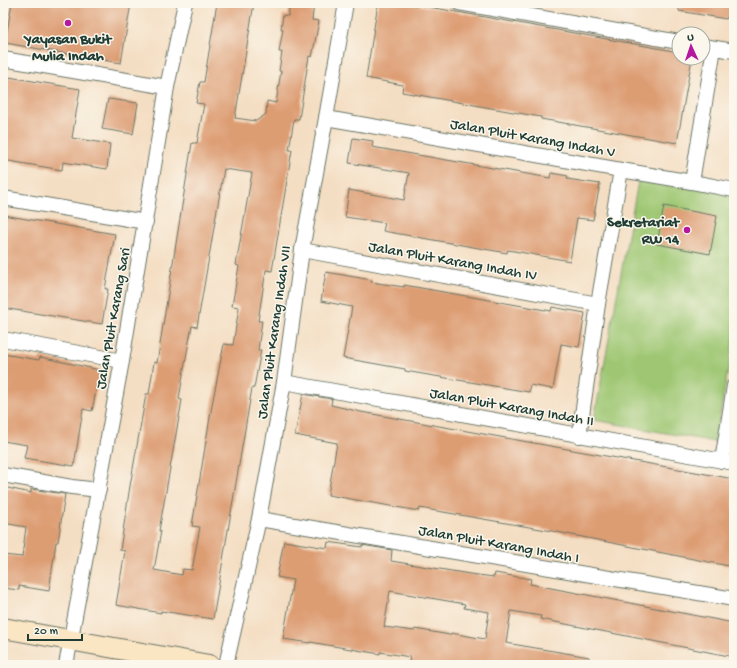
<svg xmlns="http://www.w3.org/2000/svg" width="737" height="668" viewBox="0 0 737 668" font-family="'Gochi Hand',sans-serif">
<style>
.green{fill:#9fc773;stroke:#5f8254}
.building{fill:#dd9d73;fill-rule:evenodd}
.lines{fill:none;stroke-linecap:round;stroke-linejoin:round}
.street-casing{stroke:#6a7566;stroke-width:16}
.secondary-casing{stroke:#6a7566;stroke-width:22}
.street{stroke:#fff;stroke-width:14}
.secondary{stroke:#fbe6c4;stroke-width:20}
.poi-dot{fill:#b5179e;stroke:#fbf7ec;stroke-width:1.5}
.labels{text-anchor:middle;stroke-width:3;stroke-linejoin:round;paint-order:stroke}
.poi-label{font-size:15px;font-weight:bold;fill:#1f3d34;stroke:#fbf7ec}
.street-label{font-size:15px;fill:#1f3d34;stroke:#fbf7ec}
</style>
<rect width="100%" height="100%" fill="#fbf7ec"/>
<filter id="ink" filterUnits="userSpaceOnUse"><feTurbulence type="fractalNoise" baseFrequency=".025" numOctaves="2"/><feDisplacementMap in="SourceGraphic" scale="8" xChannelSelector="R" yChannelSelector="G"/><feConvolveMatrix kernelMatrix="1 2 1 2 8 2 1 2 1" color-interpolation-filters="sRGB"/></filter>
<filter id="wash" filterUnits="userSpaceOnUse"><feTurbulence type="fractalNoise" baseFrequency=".012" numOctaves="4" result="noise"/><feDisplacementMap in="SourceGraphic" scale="16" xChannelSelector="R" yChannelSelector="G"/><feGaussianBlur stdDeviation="0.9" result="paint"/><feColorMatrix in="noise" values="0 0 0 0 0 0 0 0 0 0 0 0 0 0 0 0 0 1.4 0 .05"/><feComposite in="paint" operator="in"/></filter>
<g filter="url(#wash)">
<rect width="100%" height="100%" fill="#f4dec3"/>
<!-- green -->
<polygon class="green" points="639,176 734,193 734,337 715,442 594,420"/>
<g id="blocks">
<!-- building -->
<g class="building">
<polygon points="12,3 131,3 121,63 5,43"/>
<path d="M217,3h37l-19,115 21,3 10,-7 1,-13 9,2 5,-32h-2l3,-19h-3l4,-23h-2l2,-14 5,1 2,-13h24l-2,17 7,1 -7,36 -3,-1 -10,63h-5l-5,31h3l-20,121 -6,-1 -8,51h4l-4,29h3l-7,38h-2l-39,231 -52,-8v2l-45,-8 9,-54 -5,-1 10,-64 16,-92h3l5,-32 3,1 35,-220h5l7,-39 -8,-1 4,-21h4zM224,169l28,4 -16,92 3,1 -7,40 7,1 -6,38 -9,-1 -12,61 -20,121 8,1 -8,43 -9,-1 -1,6 -28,-5 7,-39h-2l23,-131 -3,-1 6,-36 7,-37 5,1z"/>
<polygon points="378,3 400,3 418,6 418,5 679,52 679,58 692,58 677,143 541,119 541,117 402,92 403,85 366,78"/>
<polygon points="679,3 734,3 734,19 726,18 726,19 679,11"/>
<polygon points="3,76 80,89 72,138 110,144 107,169 63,162 62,170 3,160"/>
<polygon points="108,99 138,103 133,134 102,129"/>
<polygon points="353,138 373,141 372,147 550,178 551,173 568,176 567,179 600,184 593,220 577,218 570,261 508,250 507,253 383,231 385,223 345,217 349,190 404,200 409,173 349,163"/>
<polygon points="664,206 717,216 710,254 657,244"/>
<polygon points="3,215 115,234 105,289 108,289 102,324 3,308"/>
<polygon points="326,272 372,280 371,282 404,287 404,285 551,311 552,307 585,313 579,347 561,344 553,389 530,385 529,392 405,371 405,369 343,358 352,307 321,301"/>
<polygon points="3,354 39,360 40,357 100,370 92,411 83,409 74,466 24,458 27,445 3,441"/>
<polygon points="303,394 332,399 331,405 361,412 734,479 734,567 552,531 420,508 419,511 328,495 337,443 295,435"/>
<polygon points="3,487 31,493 31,489 65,494 58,542 56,542 49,591 19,586 19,590 3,588 3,555 22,557 26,527 3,523"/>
<path d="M284,541l43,7 1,-6 34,5v-2l30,5 -1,11 79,13 24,3 1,-4 36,6 -1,5 204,39v34l-194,-38 1,-3 -30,-5 -5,32 83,14v8h-180l1,-8 -30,-5v2l-70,-12v1l-27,-4 10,-59 -16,-3zM390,591l75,13 -1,4 25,4 -4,27 -34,-6 -1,2 -35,-6 -1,2 -30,-4z"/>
</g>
</g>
</g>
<g filter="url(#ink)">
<use href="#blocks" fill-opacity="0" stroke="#6a7566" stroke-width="1"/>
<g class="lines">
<!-- street casing -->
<g class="street-casing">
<g id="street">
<polyline points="459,3 679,42"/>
<polyline points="703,46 734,51"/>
<polyline points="3,59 167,87"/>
<polyline points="326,118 621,170 692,182 734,190"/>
<polyline points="692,182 714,48"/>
<polyline points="3,198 146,222"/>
<polyline points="302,250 598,304"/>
<polyline points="3,339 122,361"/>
<polyline points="284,382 734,463"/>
<polyline points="579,436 598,304 621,170"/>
<polyline points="722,461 734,386"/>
<polyline points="3,475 72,487 99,490"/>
<polyline points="259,519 734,599"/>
<polyline points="66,665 122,361 167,87 185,3"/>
<polyline points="226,665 259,519 284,382 302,250 326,118 346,3"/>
</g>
</g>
<!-- secondary casing -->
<g class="secondary-casing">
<polyline id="secondary" points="3,628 209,665"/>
</g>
<!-- street -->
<use href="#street" class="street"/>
<!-- secondary -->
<use href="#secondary" class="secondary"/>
</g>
</g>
<!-- markers -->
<g class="poi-dot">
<circle cx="68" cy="23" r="4"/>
<circle cx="687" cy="230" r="4"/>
</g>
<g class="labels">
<!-- poi labels -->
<g class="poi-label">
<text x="68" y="43">Yayasan Bukit<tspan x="68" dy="17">Mulia Indah</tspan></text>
<text x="679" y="226" text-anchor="end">Sekretariat<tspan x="679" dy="17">RW 14</tspan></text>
</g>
<!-- street labels -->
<g class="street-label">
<text transform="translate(533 137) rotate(10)" y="5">Jalan Pluit Karang Indah V</text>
<text transform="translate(453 260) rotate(10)" y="5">Jalan Pluit Karang Indah IV</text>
<text transform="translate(112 318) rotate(-80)" y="5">Jalan Pluit Karang Sari</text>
<text transform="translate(273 332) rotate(-82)" y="5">Jalan Pluit Karang Indah VII</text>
<text transform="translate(512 406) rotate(10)" y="5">Jalan Pluit Karang Indah II</text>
<text transform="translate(499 543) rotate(10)" y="5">Jalan Pluit Karang Indah I</text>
</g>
</g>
<!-- margin -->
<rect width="737" height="668" fill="none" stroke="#fbf7ec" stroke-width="16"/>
<!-- north arrow -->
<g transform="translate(691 46) rotate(357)"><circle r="19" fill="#fbf7ec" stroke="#a3ada2"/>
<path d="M0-3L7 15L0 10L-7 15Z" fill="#b5179e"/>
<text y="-6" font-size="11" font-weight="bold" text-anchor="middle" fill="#1f3d34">U</text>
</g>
<!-- scale -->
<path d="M28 634v6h54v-6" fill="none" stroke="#1f3d34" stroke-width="2"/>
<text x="34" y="634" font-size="12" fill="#1f3d34" stroke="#fbf7ec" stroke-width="3" paint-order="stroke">20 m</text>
</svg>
